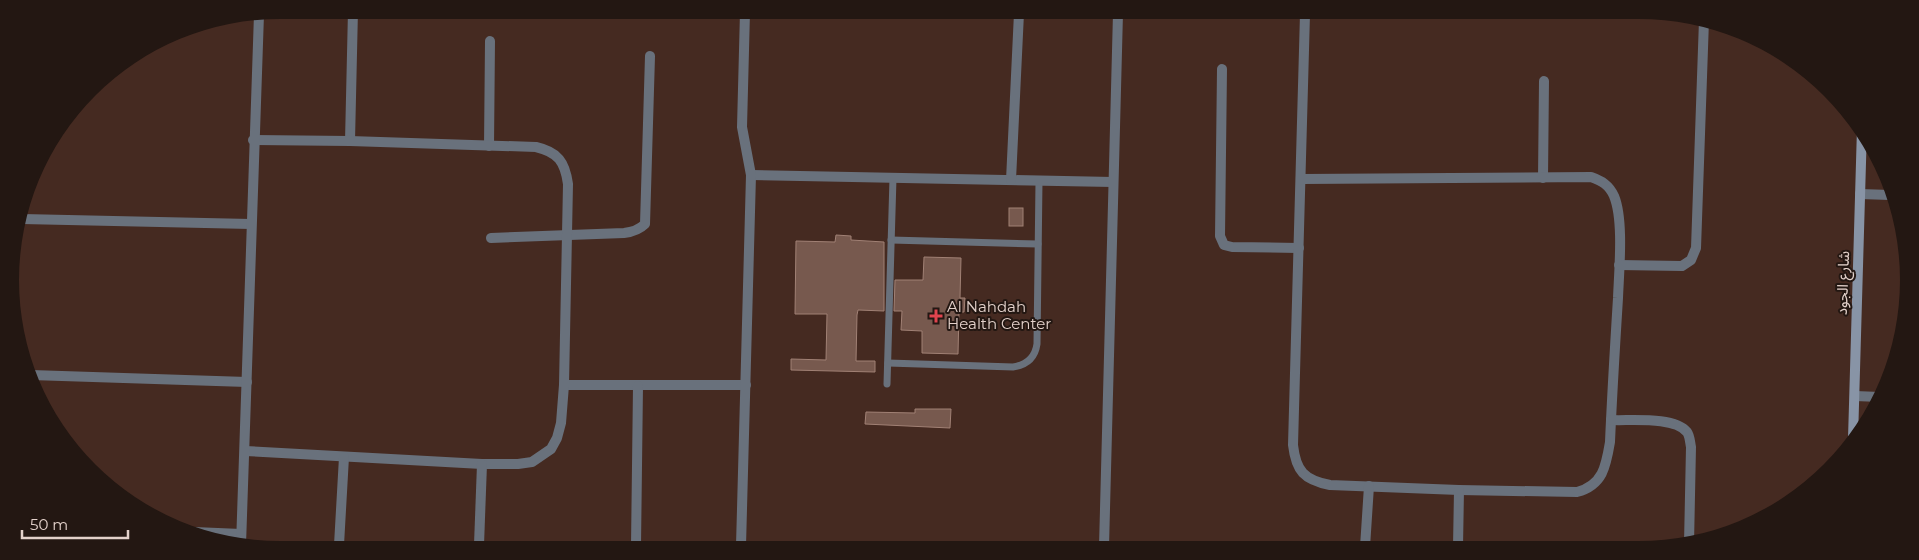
<svg xmlns="http://www.w3.org/2000/svg" width="1919" height="560" viewBox="0 0 1919 560" font-family="Montserrat,'Noto Sans Arabic',sans-serif">
<style>
.building{fill:#77594e;stroke:#a18175}
.lines{fill:none;stroke-linecap:round;stroke-linejoin:round}
.lane{stroke:#69717c;stroke-width:7}
.street{stroke:#69717c;stroke-width:10}
.secondary{stroke:#8894a6;stroke-width:10}
.health-dot{fill:#e0444e;stroke:#231712;stroke-width:2}
.labels{text-anchor:middle;stroke-width:4;stroke-linejoin:round;paint-order:stroke}
.street-label{font-size:15px;fill:#e3d1ca;stroke:#231712}
.poi-label{font-size:15px;fill:#e3d1ca;stroke:#231712;text-anchor:start}
</style>
<rect width="100%" height="100%" fill="#452a21"/>
<!-- building -->
<g class="building">
<rect x="1009" y="208" width="14" height="18"/>
<polygon points="836,235 851,236 851,240 884,242 884,311 858,310 857,315 856,361 875,361 875,372 791,370 791,359 826,360 827,314 795,314 796,241 835,242"/>
<polygon points="924,257 961,258 960,298 965,298 964,312 959,312 958,354 922,353 922,331 901,330 902,311 894,311 895,280 923,280"/>
<polygon points="915,409 951,409 950,428 865,424 866,412 915,413"/>
</g>
<g class="lines">
<!-- lane -->
<g class="lane">
<polyline points="891,240 1038,244"/>
<path d="M888,363l125,4c14,-2 22,-9 24,-23l2,-163"/>
<polyline points="887,384 893,178"/>
</g>
<!-- street -->
<g class="street">
<polyline points="1222,69 1220,236 1224,245 1232,247 1299,248"/>
<polyline points="350,141 353,10"/>
<polyline points="489,146 490,41"/>
<polyline points="751,175 1113,182"/>
<polyline points="1543,178 1544,81"/>
<path d="M1302,179l289,-2c11,4 18,8 23,19 10,24 5,75 4,102 -3,48 -6,96 -8,144 -4,24 -7,43 -33,50l-118,-2 -129,-5c-26,-5 -34,-14 -37,-40l12,-431"/>
<polyline points="1011,180 1019,13"/>
<polyline points="1860,194 1890,195"/>
<polyline points="22,219 251,224"/>
<path d="M491,238l133,-5c9,-1 15,-3 21,-9l5,-168"/>
<polyline points="1619,265 1682,266 1691,260 1696,248 1704,20"/>
<polyline points="31,375 247,382"/>
<polyline points="564,385 746,385"/>
<polyline points="1855,396 1880,397"/>
<path d="M1611,420c19,1 63,-4 76,12 3,4 3,11 4,15l-2,97"/>
<path d="M245,451l237,13h36l14,-2 19,-13 6,-11 4,-15 3,-38 4,-201c-3,-22 -10,-32 -32,-37l-186,-6 -97,-1"/>
<polyline points="194,532 241,534"/>
<polyline points="241,545 259,14"/>
<polyline points="339,545 344,457"/>
<polyline points="479,545 482,464"/>
<polyline points="636,546 638,386"/>
<polyline points="741,546 751,175 742,127 745,12"/>
<polyline points="1104,547 1118,13"/>
<polyline points="1365,547 1369,486"/>
<polyline points="1458,547 1459,490"/>
</g>
<!-- secondary -->
<polyline class="secondary" points="1853,439 1862,128"/>
</g>
<!-- markers -->
<path class="health-dot" d="M933.5 308.5h5v5h5v5h-5v5h-5v-5h-5v-5h5z"/>
<g class="labels">
<!-- street labels -->
<g class="street-label">
<text transform="translate(1843 283) rotate(-88)" y="5">شارع الجود</text>
</g>
<!-- poi labels -->
<g class="poi-label">
<text x="947" y="312">Al Nahdah<tspan x="947" dy="17">Health Center</tspan></text>
</g>
</g>
<!-- crop -->
<path d="M0 0H1919V560H0ZM280 19H1639A261 261 0 0 1 1900 280V280A261 261 0 0 1 1639 541H280A261 261 0 0 1 19 280V280A261 261 0 0 1 280 19Z" fill="#231712" fill-rule="evenodd"/>
<!-- scale -->
<path d="M22 530v8h106v-8" fill="none" stroke="#e3d1ca" stroke-width="2.5"/>
<text x="30" y="530" font-size="15" fill="#e3d1ca" stroke="#231712" stroke-width="4" paint-order="stroke">50 m</text>
</svg>
